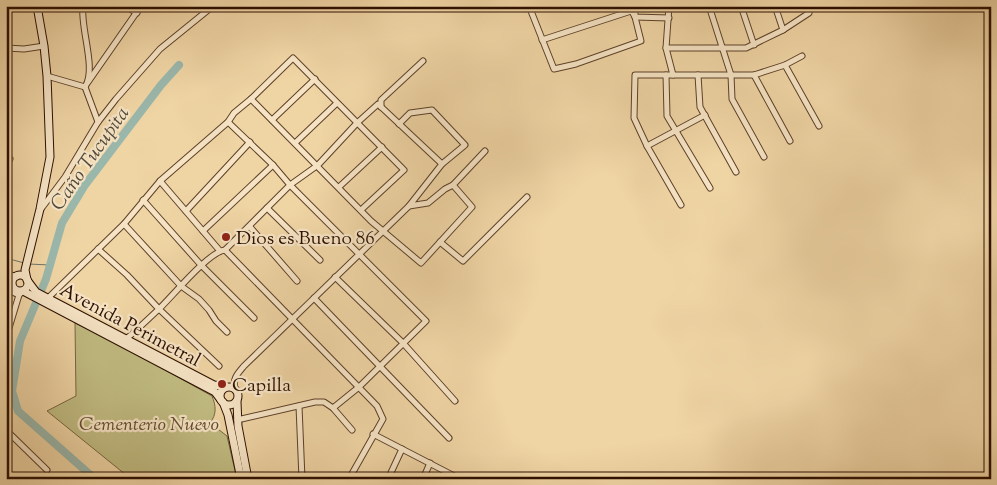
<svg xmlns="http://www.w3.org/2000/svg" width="997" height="485" viewBox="0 0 997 485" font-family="'Sorts Mill Goudy',serif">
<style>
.green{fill:#c0bb81;stroke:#766540}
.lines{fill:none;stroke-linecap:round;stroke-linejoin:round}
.stream{stroke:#6e7467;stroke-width:1}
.river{stroke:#9ab7ab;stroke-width:8}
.street-casing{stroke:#5d4029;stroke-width:7}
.secondary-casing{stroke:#2c0f00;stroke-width:9}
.street{stroke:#f5e3c4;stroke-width:5}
.secondary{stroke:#f5e3c4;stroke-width:7}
.poi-dot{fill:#8f2418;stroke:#f5e3c4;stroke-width:2}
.labels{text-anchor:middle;stroke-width:4.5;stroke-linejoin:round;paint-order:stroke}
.poi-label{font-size:19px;fill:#2c0f00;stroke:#f5e3c4;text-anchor:start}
.street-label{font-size:19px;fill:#2c0f00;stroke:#f5e3c4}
.park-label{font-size:19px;font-style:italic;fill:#604b2d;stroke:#f5e3c4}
.water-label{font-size:20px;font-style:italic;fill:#524a3c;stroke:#f5e3c4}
</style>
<rect width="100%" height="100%" fill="#efd4a4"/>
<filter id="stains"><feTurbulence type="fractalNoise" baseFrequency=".004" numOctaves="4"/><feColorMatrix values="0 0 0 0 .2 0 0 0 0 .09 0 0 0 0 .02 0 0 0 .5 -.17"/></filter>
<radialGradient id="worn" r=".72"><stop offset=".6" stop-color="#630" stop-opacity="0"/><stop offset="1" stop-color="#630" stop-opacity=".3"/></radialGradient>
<!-- green -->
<path class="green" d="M75,323l36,17 101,56c4,10 5,18 -2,27l17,13 10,43h-106l-84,-68 29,-15z"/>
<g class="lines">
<!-- stream -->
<g class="stream">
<polyline points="6,258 24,263"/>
<polyline points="28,264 50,265"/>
</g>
<!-- river -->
<polyline class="river" points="95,479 18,411 12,391 20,341 46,279 62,223 85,185 161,85 179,65"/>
<!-- street casing -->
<g class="street-casing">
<g id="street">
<path d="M83,6c-3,22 14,63 2,81l13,35"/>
<polyline points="125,6 137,13"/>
<polyline points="529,6 554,69 576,64 641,41 635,17 629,6"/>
<polyline points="635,6 635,17 669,18"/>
<polyline points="669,6 666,48 673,75"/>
<polyline points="709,6 731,75 732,99 764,157"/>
<polyline points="741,6 754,45"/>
<polyline points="775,6 783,30"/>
<polyline points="531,10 542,6"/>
<polyline points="542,40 631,11"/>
<polyline points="6,48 24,49 44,46"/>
<polyline points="666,48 746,48 783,30 809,13 807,6"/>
<polyline points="785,65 819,126"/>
<polyline points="666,75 667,116 710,188"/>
<polyline points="698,75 700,107 736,172"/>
<polyline points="754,75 790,141"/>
<polyline points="47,76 85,87"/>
<polyline points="88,82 141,6"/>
<polyline points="251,99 371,221 421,263 472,207 453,185"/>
<polyline points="381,107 381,100 423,61"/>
<polyline points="272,120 315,79"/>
<polyline points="228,122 273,165 290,185 426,321 359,387 333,408"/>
<polyline points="399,124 410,113 432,110 465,145 442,164"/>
<polyline points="295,143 337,103"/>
<polyline points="647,146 705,115"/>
<polyline points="6,157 10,159 6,166"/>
<polyline points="160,181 220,251"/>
<polyline points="339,187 382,147"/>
<polyline points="143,200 201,265 254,318"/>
<polyline points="681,205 647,146 634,118 635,75 754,75 785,65 802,56"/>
<polyline points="267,208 320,260"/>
<polyline points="41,209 65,177 98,122 116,99 160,49 213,6"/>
<polyline points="186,211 250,142"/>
<polyline points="124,224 181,286 199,299 209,310 216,321 227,332"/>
<polyline points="250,227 297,281"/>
<polyline points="203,231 273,165"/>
<polyline points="440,242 463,261 527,197"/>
<polyline points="98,249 127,275 159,309 219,366"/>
<polyline points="225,250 377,406 383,419 349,479"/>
<polyline points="6,273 17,277"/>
<polyline points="335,277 403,343 455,401"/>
<polyline points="6,280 13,286"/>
<polyline points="6,289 19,295"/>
<polyline points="48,298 124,224 160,181 228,122 234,113 251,99 293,58 404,170 361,210"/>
<polyline points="314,298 449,438"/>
<polyline points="6,338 19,295 23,291"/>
<path d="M126,339c11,-9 21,-19 32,-29 14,-13 50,-58 67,-60l65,-65 28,-20 39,-42 21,-19 64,60 -33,42 19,-3 17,-14 8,-4 32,-34"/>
<path d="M235,389c-3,-10 3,-16 9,-23l165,-160"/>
<polyline points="299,406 302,479"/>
<polyline points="237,420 315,402 324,402 333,408 352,430"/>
<polyline points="6,430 47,470"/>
<polyline points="373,434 460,479"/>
<polyline points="388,479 402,449"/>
<polyline points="423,479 430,463"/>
</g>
</g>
<!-- secondary casing -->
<g class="secondary-casing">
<g id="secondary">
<polyline points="37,6 44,46 47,76 50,157 40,209 25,270 27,280 36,292 214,385 226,387"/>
<circle cx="20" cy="283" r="8"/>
<polyline points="23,291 215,392 221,400"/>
<circle cx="229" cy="396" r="9"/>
<polyline points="223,402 228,415 241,479"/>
<polyline points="237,402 238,426 248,479"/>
</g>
</g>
<!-- street -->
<use href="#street" class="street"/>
<!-- secondary -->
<use href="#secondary" class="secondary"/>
</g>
<!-- markers -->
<g class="poi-dot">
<circle cx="226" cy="237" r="5"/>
<circle cx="222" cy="384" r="5"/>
</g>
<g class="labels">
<!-- poi labels -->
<g class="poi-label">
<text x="236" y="244">Dios es Bueno 86</text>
<text x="232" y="391">Capilla</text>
</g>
<!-- street labels -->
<g class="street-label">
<text transform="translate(131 324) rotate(28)" y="7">Avenida Perimetral</text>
</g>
<!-- park labels -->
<g class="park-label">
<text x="149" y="430">Cementerio Nuevo</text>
</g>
<!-- water labels -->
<g class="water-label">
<text transform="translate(89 158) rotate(-55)" y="7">Caño Tucupita</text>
</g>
</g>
<!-- margin -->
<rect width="997" height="485" fill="none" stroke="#efd4a4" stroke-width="25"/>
<rect x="8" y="8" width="982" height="470" fill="none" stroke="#2c0f00" stroke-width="2.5"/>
<rect x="12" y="12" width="972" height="460" fill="none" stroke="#2c0f00"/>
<rect width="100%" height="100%" filter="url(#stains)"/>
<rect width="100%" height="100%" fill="url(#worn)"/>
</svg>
